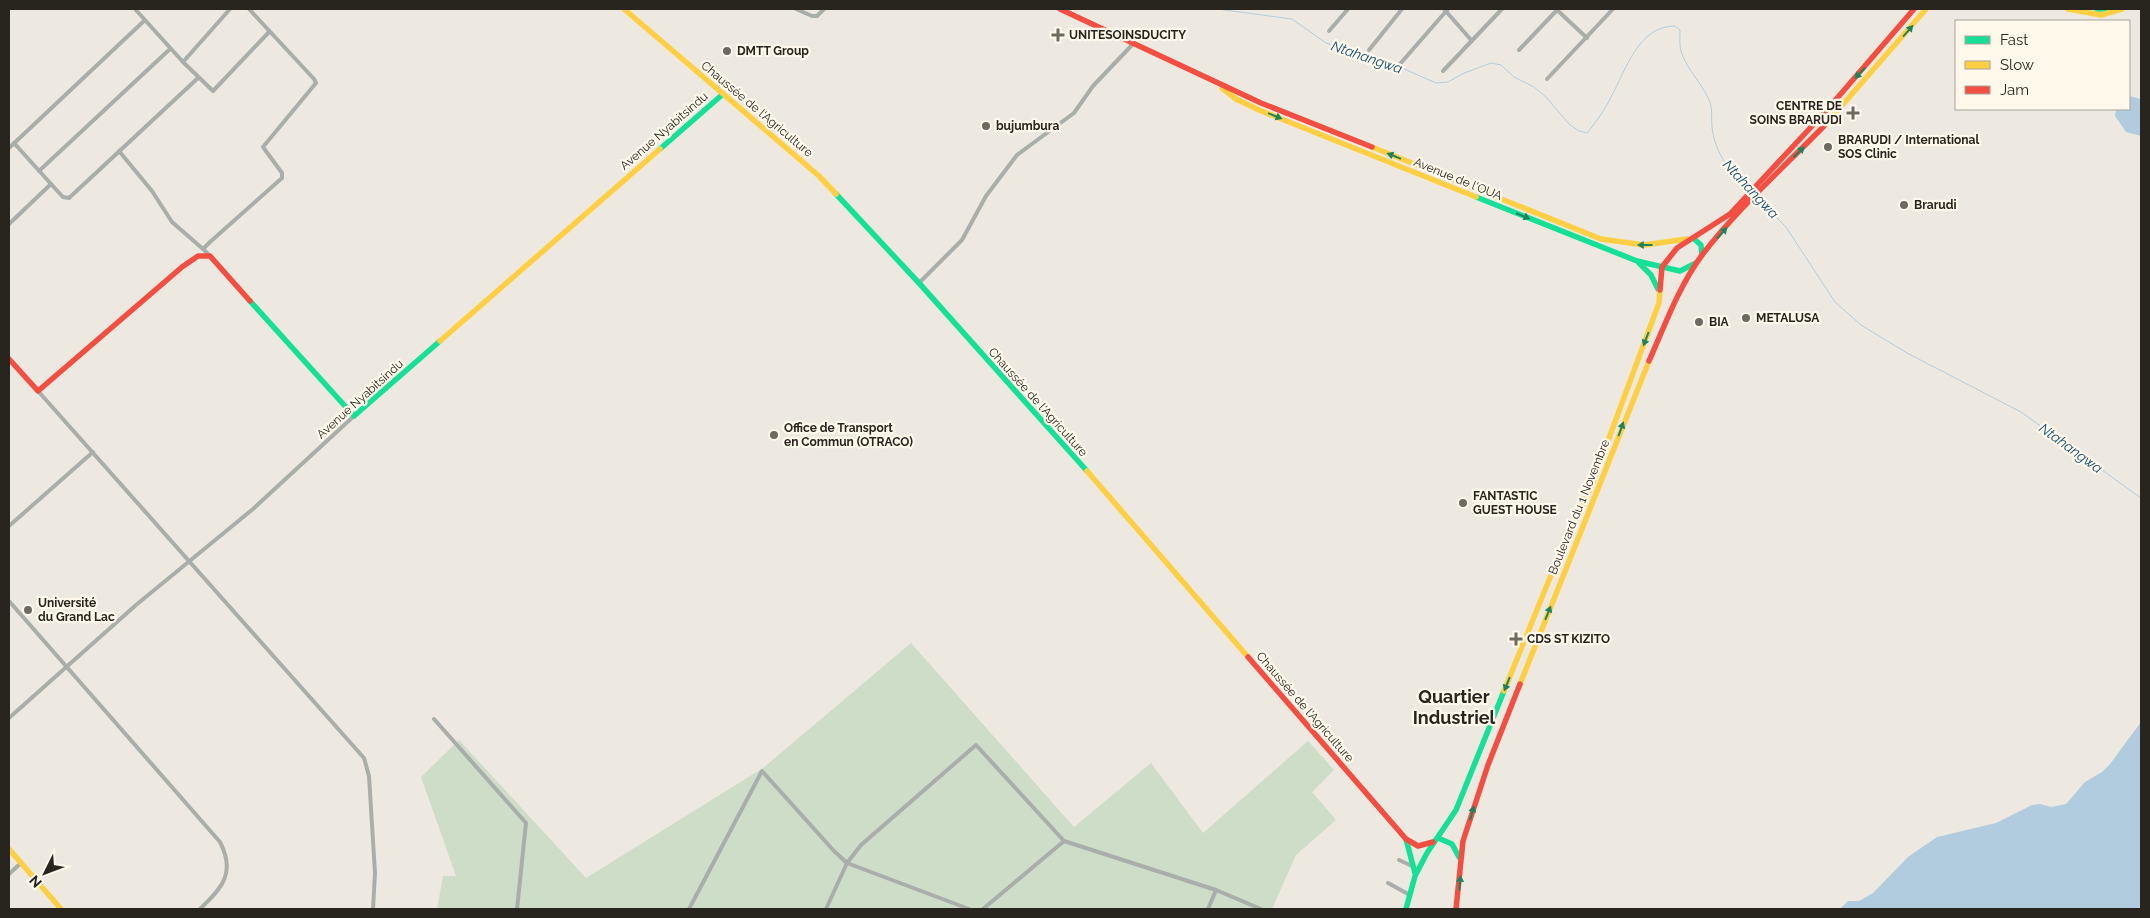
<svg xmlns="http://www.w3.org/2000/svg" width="2150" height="918" viewBox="0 0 2150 918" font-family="Raleway,sans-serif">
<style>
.green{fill:#ceddc7}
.water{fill:#b2ccdf}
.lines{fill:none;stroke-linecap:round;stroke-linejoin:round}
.stream{stroke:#b2ccdf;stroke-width:1}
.street{stroke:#aaaeab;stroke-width:4}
.fast{stroke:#16e098;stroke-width:5.5}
.slow{stroke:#ffcf43;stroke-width:5.5}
.jam{stroke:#f24e42;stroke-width:5.5}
.oneway{fill:#1f825c}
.poi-dot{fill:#6d6a63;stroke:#fff8eb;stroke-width:2}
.labels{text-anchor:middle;stroke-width:4.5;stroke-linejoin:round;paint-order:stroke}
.poi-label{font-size:12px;font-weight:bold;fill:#28251f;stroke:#fff8eb;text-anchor:start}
.street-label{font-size:12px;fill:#28251f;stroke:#fff8eb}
.water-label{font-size:14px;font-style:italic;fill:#0e5078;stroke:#fff8eb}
.district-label{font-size:18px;font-weight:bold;fill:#28251f;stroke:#fff8eb}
</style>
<rect width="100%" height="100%" fill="#ede9e0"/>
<!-- green -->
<polygon class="green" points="911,643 1074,827 1151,763 1203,833 1308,741 1334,770 1312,792 1336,820 1296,855 1272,909 437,909 443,876 456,876 421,777 459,740 586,878 763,768"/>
<!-- water -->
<g class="water">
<polygon points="2129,96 2141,99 2141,136 2126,132 2115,116 2116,109 2129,109"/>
<polygon points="2141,722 2141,909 1840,909 1848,901 1859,901 1873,893 1908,857 1937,837 1996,823 2032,805 2040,804 2051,807 2066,804 2085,782 2102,772 2110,764"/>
</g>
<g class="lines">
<!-- stream -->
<g class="stream">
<path d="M1217,9l75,10 34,24 60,18 50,22 12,-1 14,-8 29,-11 10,2 13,12 20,10 12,10 23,27 10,7 8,2c9,-11 18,-23 24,-36 15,-27 27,-71 64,-71l5,4c0,8 -1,17 2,24 6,16 20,30 27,46 4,9 2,18 3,27 3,27 18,44 36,62"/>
<polyline points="1756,197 1786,227 1835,302 1861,325 1907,353 2021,412 2141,498"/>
</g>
<!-- street -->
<g class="street">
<polyline points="135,9 183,62 230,9"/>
<polyline points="796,9 812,16 817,16 824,9"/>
<polyline points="1444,9 1472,41"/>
<polyline points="1556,9 1587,38"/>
<polyline points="1329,31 1348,9"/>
<polyline points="1369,50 1402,9"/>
<polyline points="1519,50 1558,9"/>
<polyline points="183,62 213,91 269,32"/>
<polyline points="1400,64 1448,9"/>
<polyline points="1443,71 1502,9"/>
<polyline points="1547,79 1613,9"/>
<polyline points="14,143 51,184"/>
<polyline points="9,148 145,20"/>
<polyline points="119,151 152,191 172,222 203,249"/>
<polyline points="39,171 170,49"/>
<polyline points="9,224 51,184 63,197 69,198 198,78"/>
<polyline points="210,256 203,249 210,242 282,178 282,173 263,147 316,83 314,79 249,9"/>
<polyline points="919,283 962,240 986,196 1017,155 1074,113 1093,86 1133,44"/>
<polyline points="38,391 364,758 369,776 375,873 373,909"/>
<polyline points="9,526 93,452"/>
<path d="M9,601l211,241c16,31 2,46 -20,67"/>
<polyline points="9,718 136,605 253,509 354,416"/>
<polyline points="434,719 526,823 517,909"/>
<polyline points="1399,860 1412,866"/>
<polyline points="9,874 21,863"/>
<polyline points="1388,883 1408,894"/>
<polyline points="689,909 762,771 834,851 847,863 969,909"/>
<polyline points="826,909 847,863 861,845 976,745 1064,841 1216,890 1261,909"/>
<polyline points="983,909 1064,841"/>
<polyline points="1208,909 1216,890"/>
</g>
<!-- fast -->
<g class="fast">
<polyline points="2097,9 2107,9"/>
<polyline points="660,149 723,94"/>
<polyline points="836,194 919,283 1087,471"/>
<polyline points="1476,197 1637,261 1680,271 1696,263"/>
<polyline points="1693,238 1701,245 1702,255"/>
<polyline points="1639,263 1651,275 1658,289"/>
<polyline points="250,301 354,416 440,341"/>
<polyline points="1438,838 1452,844 1459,857"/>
<polyline points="1406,839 1415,873"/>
<polyline points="1406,909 1415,876 1427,853 1456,810 1504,691"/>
</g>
<!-- slow -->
<g class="slow">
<polyline points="624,9 819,176 836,194"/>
<polyline points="2068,9 2101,15 2122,9"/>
<polyline points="1222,88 1236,99 1259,110 1476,197"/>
<polyline points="1824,126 1926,9"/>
<polyline points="1372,147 1601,239 1644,245 1687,239"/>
<polyline points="440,341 660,149"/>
<polyline points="1087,471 1248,657"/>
<polyline points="1520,684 1649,361"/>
<polyline points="1504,691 1558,558 1592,484 1659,303 1660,290"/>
<polyline points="9,849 61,909"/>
</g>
<!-- jam -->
<g class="jam">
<polyline points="1060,9 1261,103 1372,147"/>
<polyline points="1660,290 1662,267 1677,248 1730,214 1826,111 1914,9"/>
<polyline points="9,359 38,391 182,267 198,256 210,256 250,301"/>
<path d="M1649,361c16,-36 30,-75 53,-106 36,-47 81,-87 122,-129"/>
<polyline points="1248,657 1406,839 1418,846 1433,842"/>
<polyline points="1456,909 1463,841 1488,765 1520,684"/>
</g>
</g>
<!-- one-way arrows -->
<defs><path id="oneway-solid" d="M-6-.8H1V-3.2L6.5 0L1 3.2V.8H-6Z" transform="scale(1.25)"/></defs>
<g class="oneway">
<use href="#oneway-solid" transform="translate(1908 31) rotate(-49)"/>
<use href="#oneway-solid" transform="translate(1860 73) rotate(133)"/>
<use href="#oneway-solid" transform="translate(1275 116) rotate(22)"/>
<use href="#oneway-solid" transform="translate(1799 152) rotate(-44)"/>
<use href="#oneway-solid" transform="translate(1394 156) rotate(-158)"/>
<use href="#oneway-solid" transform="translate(1523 216) rotate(22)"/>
<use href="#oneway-solid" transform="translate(1722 233) rotate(-48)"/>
<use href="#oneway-solid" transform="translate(1645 245) rotate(-180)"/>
<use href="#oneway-solid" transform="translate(1646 339) rotate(111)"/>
<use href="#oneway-solid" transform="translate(1621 429) rotate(-70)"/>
<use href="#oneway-solid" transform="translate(1548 613) rotate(-68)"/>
<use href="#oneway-solid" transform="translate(1507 684) rotate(112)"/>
<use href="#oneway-solid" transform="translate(1472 813) rotate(-75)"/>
<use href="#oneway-solid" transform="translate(1460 883) rotate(-85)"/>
</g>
<!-- markers -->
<g class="poi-dot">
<path d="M1055.5 27.5h5v5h5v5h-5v5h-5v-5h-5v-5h5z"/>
<circle cx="727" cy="51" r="5"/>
<path d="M1850.5 105.5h5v5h5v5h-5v5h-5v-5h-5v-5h5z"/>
<circle cx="986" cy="126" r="5"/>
<circle cx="1828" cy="147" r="5"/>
<circle cx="1904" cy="205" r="5"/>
<circle cx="1746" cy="318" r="5"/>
<circle cx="1699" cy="322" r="5"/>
<circle cx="774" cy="435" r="5"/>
<circle cx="1463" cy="503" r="5"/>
<circle cx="28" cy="610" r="5"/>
<path d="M1513.5 631.5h5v5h5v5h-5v5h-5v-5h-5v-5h5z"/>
</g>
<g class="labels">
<!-- poi labels -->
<g class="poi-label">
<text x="1069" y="39">UNITESOINSDUCITY</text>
<text x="737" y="55">DMTT Group</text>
<text x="1842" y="110" text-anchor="end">CENTRE DE<tspan x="1842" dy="14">SOINS BRARUDI</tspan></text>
<text x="996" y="130">bujumbura</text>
<text x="1838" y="144">BRARUDI / International<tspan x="1838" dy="14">SOS Clinic</tspan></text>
<text x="1914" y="209">Brarudi</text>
<text x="1756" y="322">METALUSA</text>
<text x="1709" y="326">BIA</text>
<text x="784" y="432">Office de Transport<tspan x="784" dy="14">en Commun (OTRACO)</tspan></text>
<text x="1473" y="500">FANTASTIC<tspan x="1473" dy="14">GUEST HOUSE</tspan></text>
<text x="38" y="607">Université<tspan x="38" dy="14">du Grand Lac</tspan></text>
<text x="1527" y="643">CDS ST KIZITO</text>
</g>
<!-- street labels -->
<g class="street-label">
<text transform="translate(757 109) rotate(40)" y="4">Chaussée de l'Agriculture</text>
<text transform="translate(664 131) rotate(-41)" y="4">Avenue Nyabitsindu</text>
<text transform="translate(1458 179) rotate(22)" y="4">Avenue de l'OUA</text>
<text transform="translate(360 399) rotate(-42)" y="4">Avenue Nyabitsindu</text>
<text transform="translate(1038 402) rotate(48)" y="4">Chaussée de l'Agriculture</text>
<text transform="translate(1579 507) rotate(-68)" y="4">Boulevard du 1 Novembre</text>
<text transform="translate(1305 707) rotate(49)" y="4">Chaussée de l'Agriculture</text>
</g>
<!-- water labels -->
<g class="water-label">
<text transform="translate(1367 57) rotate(19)" y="5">Ntahangwa</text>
<text transform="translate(1751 189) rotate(47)" y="5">Ntahangwa</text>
<text transform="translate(2071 448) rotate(36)" y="5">Ntahangwa</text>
</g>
<!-- district labels -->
<g class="district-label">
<text x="1454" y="703">Quartier<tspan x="1454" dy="21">Industriel</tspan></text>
</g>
</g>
<!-- border -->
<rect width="2150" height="918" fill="none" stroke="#28251f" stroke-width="20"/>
<!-- legend -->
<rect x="1955" y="20" width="175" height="90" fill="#fff8eb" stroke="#a9a499"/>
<rect x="1965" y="36" width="25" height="8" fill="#16e098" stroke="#a9a499"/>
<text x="2000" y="45" font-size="15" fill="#28251f">Fast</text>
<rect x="1965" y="61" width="25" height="8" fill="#ffcf43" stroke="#a9a499"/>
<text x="2000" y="70" font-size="15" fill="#28251f">Slow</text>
<rect x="1965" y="86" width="25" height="8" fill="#f24e42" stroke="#a9a499"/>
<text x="2000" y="95" font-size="15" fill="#28251f">Jam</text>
<!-- north arrow -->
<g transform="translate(45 873) rotate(228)" stroke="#fff8eb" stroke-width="4" paint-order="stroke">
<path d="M0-4L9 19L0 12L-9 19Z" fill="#28251f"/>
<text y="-8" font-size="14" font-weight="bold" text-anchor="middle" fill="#28251f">N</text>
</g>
</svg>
